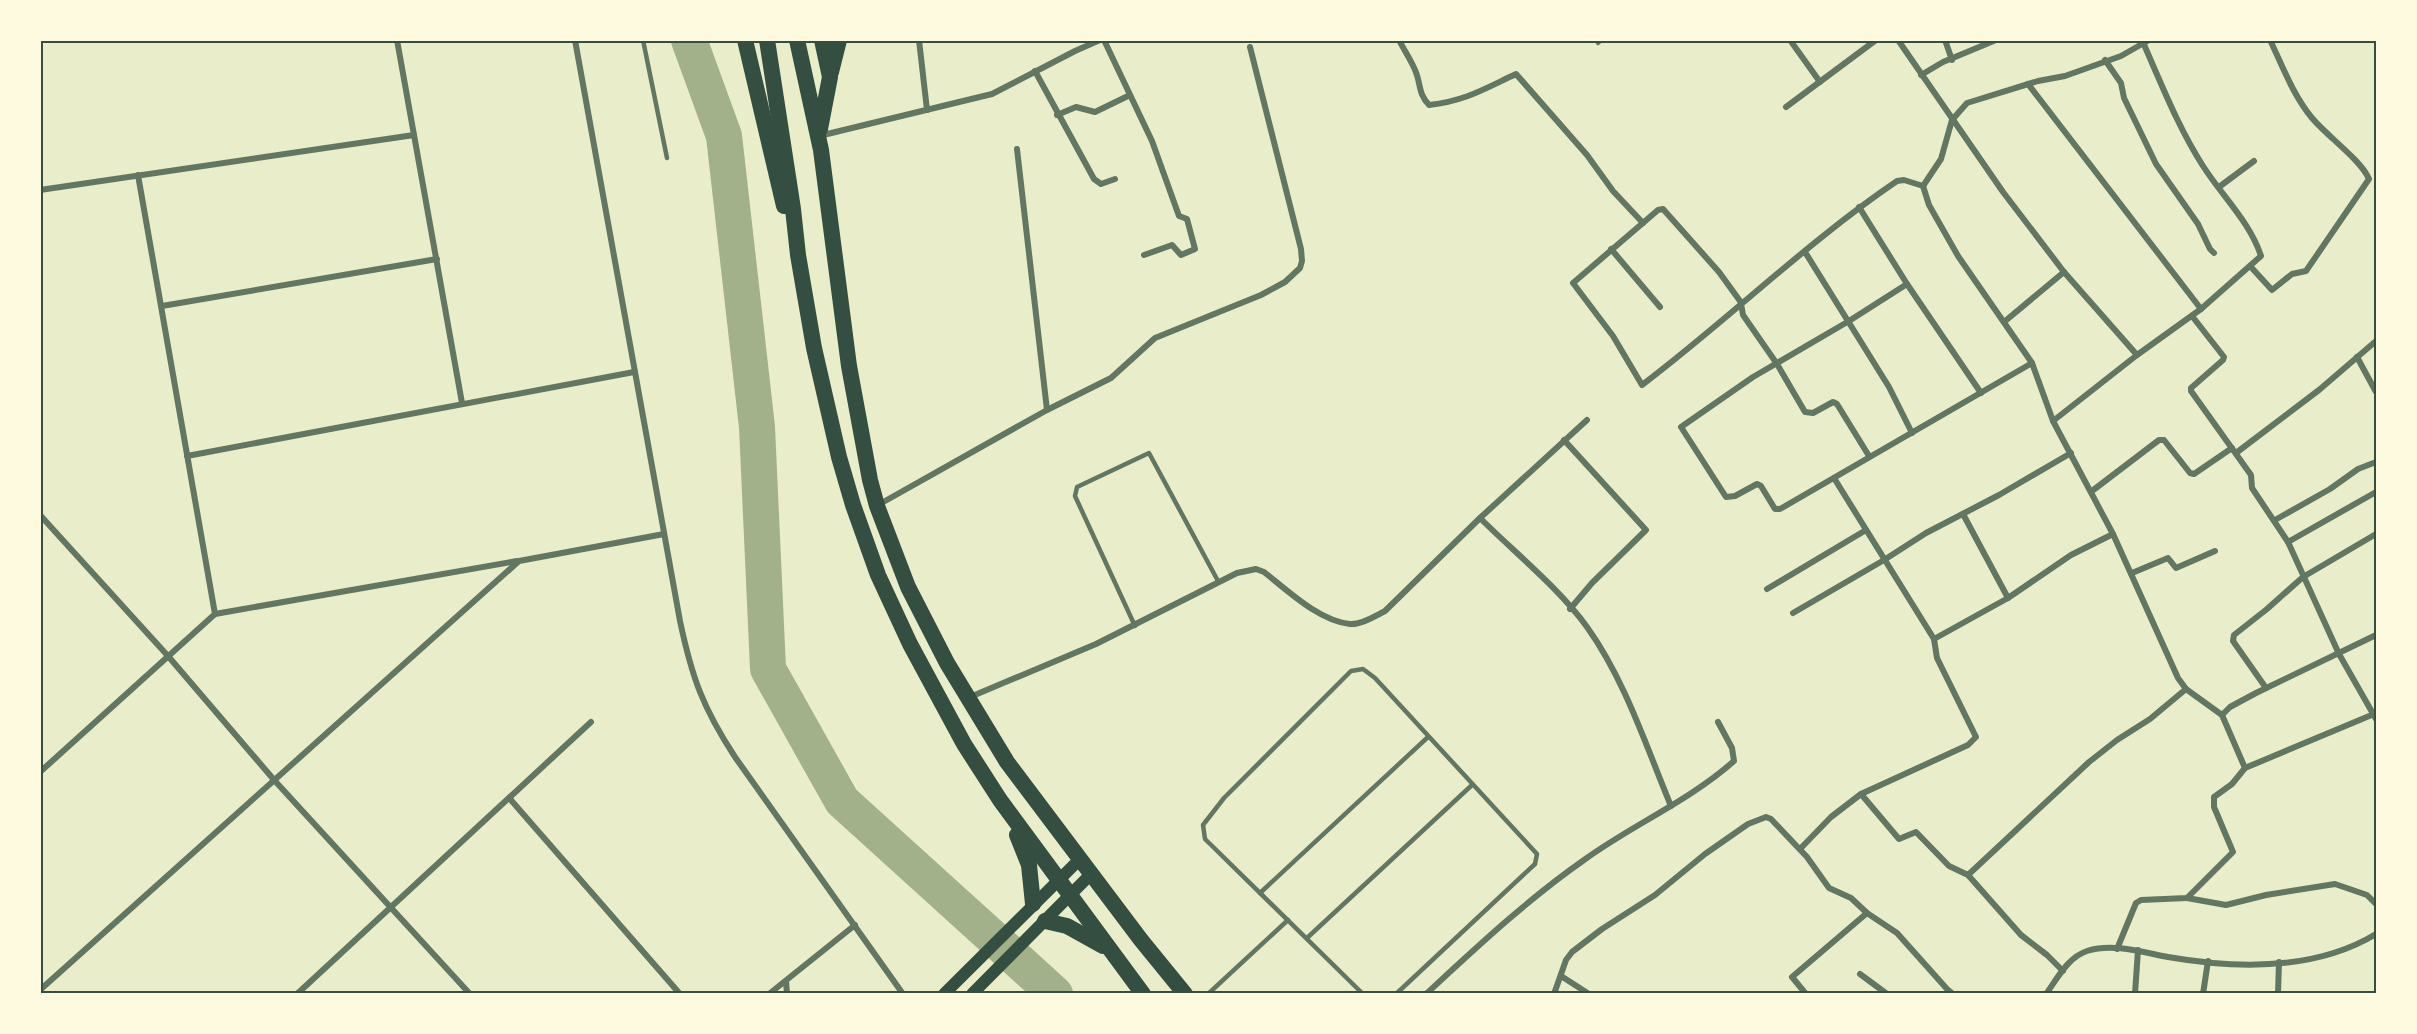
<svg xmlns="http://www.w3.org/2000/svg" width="2417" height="1034" viewBox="0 0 2417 1034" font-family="Jost,sans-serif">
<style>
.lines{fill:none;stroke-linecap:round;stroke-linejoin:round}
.river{stroke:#a3b18a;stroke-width:36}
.service{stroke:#617663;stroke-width:4.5}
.minor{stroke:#617663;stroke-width:6}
.secondary{stroke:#344e41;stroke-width:12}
.trunk{stroke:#344e41;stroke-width:16}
.neatline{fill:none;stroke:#344e41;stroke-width:2}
</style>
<rect width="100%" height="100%" fill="#e9edc9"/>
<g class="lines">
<!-- river -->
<polyline class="river" points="689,40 724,136 757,427 768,669 842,801 1055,994"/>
<!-- service -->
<g class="service">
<polyline points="643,40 667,158"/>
<polyline points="1598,43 1601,40"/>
<polyline points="1135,626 1075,496 1077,487 1149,453 1218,581"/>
<polyline points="1260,893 1428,737"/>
<polyline points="1307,938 1472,785"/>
<polyline points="1208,994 1288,920"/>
<polyline points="1363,994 1205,839 1203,825 1224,798 1351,671 1363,669 1375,678 1537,854 1535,864 1396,994"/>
</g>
<!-- minor -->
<g class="minor">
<polyline points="397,40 462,403"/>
<path d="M575,40l105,581c12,57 23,87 55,136l168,237"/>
<polyline points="919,40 927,110"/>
<polyline points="1104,40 1152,141 1179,216 1187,219 1195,249 1181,255 1172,245 1144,255"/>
<path d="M1399,40c5,10 12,20 16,30 6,13 3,24 14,35 36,-4 55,-16 87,-31l71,81 26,36 30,32"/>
<polyline points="1790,40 1820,82"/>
<polyline points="1898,40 2003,192 2064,272 2137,355"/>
<polyline points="1945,40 1952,60"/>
<polyline points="2105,60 2121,83 2124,98 2156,164 2198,224 2210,249 2214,253"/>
<polyline points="1035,71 1094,179 1101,184 1115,179"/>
<polyline points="1921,75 1943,62 1996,40"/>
<polyline points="2028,84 2201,309"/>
<polyline points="1786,107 1876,40"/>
<polyline points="1057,115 1076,107 1095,112 1130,95"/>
<polyline points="819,136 992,94 1075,51 1100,40"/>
<polyline points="138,175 215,614"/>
<polyline points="1923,186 1929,205 1958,256 2032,363 2053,421 2113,534 2178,678 2186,689 2222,715"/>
<polyline points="1923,186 1941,159 1952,120 1967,103 2038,81 2065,76 2121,56 2149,40"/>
<polyline points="2219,187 2254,161"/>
<polyline points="40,190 414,135"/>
<polyline points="1859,207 1907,284 1981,393"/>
<polyline points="1611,249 1660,307"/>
<polyline points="1805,252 1889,387 1912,433"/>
<path d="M2250,266l22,24 20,-16 14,-3 63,-92c-8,-19 -42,-43 -57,-61 -19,-23 -29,-51 -42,-78"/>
<polyline points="1907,284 1849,321 1753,377 1681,427 1726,497 1735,496 1757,484 1761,486 1775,509 1780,509 2032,363"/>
<polyline points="162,306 437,259"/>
<polyline points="2192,316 2224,357 2223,360 2191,388 2191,391 2251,475 2252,488 2288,542 2339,654 2376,719"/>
<polyline points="2004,322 2064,272"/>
<polyline points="2357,357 2376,392"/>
<polyline points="1047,410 1111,378 1155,338 1261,295 1285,282 1300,268 1302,261 1301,249 1250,47"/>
<path d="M2053,421l84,-66 64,-46 60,-53c-11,-34 -39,-60 -58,-90 -25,-39 -42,-83 -61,-126"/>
<polyline points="1564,440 1646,530 1592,583 1570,609"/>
<polyline points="2236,453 2319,390 2376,341"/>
<polyline points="187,456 634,372"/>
<path d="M1869,456l-32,-52 -4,-2 -20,11 -8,-1 -28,-48 -34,-49c-1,-5 -1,-9 -3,-14l-21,-29 -56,-63 -5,1 -85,73 40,53 29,49c86,-65 165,-143 255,-204l7,-1 19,6"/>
<polyline points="2092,491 2159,440 2164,440 2190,473 2194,474 2232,448"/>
<polyline points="878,505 1047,410 1017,149"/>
<polyline points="1963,514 2008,598"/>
<polyline points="40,515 168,656 275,781 470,994"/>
<path d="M1480,518c33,33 80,71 107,109 38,53 59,119 84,179"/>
<polyline points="2275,520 2330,489 2358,469 2376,462"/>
<polyline points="2288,542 2376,492"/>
<polyline points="2132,573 2168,558 2176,568 2215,551"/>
<polyline points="1767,589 1866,530"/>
<polyline points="1793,613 1884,560 1926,533 1999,495 2071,453"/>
<polyline points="1934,639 2008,598 2071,555 2113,534"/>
<polyline points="2266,688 2233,641 2234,635 2267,609 2303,577 2376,534"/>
<path d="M970,697l126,-53 141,-71 19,-4 8,3c23,18 55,49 86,52 11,1 25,-8 35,-13l95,-93 107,-98"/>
<polyline points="2222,715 2230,707 2256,693 2376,635"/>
<polyline points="2245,768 2374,714"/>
<polyline points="40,772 215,614 517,561"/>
<polyline points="1861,794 1899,839 1916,832 1949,866 1968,875 2021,935 2047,955 2063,971"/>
<polyline points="510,799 680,994"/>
<polyline points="1800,849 1831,817 1861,794 1968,745 1976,737 1937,658 1934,639 1834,478"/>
<polyline points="1968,875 2089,762 2117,740 2150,719 2186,689"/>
<polyline points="2187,898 2226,905 2266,895 2335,884 2367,895 2376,904"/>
<polyline points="2117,949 2136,903 2141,900 2187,898 2233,852 2214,807 2214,797 2232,784 2245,768 2222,715"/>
<polyline points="1860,974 1887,994"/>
<polyline points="1561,976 1589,994"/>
<polyline points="786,981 787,994"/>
<polyline points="40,990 519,561 664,534"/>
<polyline points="297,994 591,722"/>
<polyline points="769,994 855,925"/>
<path d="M1426,994c51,-47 102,-95 158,-134 48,-35 105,-59 150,-99l-2,-13 -14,-26"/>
<polyline points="1554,994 1566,960 1572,952 1602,929 1655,895 1705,854 1748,824 1766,817 1771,819 1807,857 1829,888 1851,898 1867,913 1897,933 1947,989 1953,994"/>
<polyline points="1806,994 1792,977 1867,913"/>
<path d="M2046,994c11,-15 22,-37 41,-43 26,-8 55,1 81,6 69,12 147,14 208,-23"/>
<polyline points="2135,994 2138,950"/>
<polyline points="2203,994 2208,961"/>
<polyline points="2278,994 2279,962"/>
</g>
<!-- secondary -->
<g class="secondary">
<polyline points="944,994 1080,859"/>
<polyline points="972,994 1091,874"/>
</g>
<!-- trunk -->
<g class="trunk">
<polyline points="745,40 784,206"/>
<polyline points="767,40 793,209 798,255 814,348 839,457 853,505 878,575 910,644 964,744 1000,800 1143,994"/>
<polyline points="797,40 821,150 849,366 870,480 877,506 908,587 947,663 1007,762 1141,940 1185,994"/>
<polyline points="831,72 839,40"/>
<polyline points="820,129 830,77 822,40"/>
<polyline points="1017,835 1029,865 1033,904"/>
<polyline points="1045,921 1067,926 1103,946"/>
</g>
</g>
<!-- border -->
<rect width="2417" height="1034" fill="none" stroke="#fefae0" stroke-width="84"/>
<rect x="42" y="42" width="2333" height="950" class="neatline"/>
</svg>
